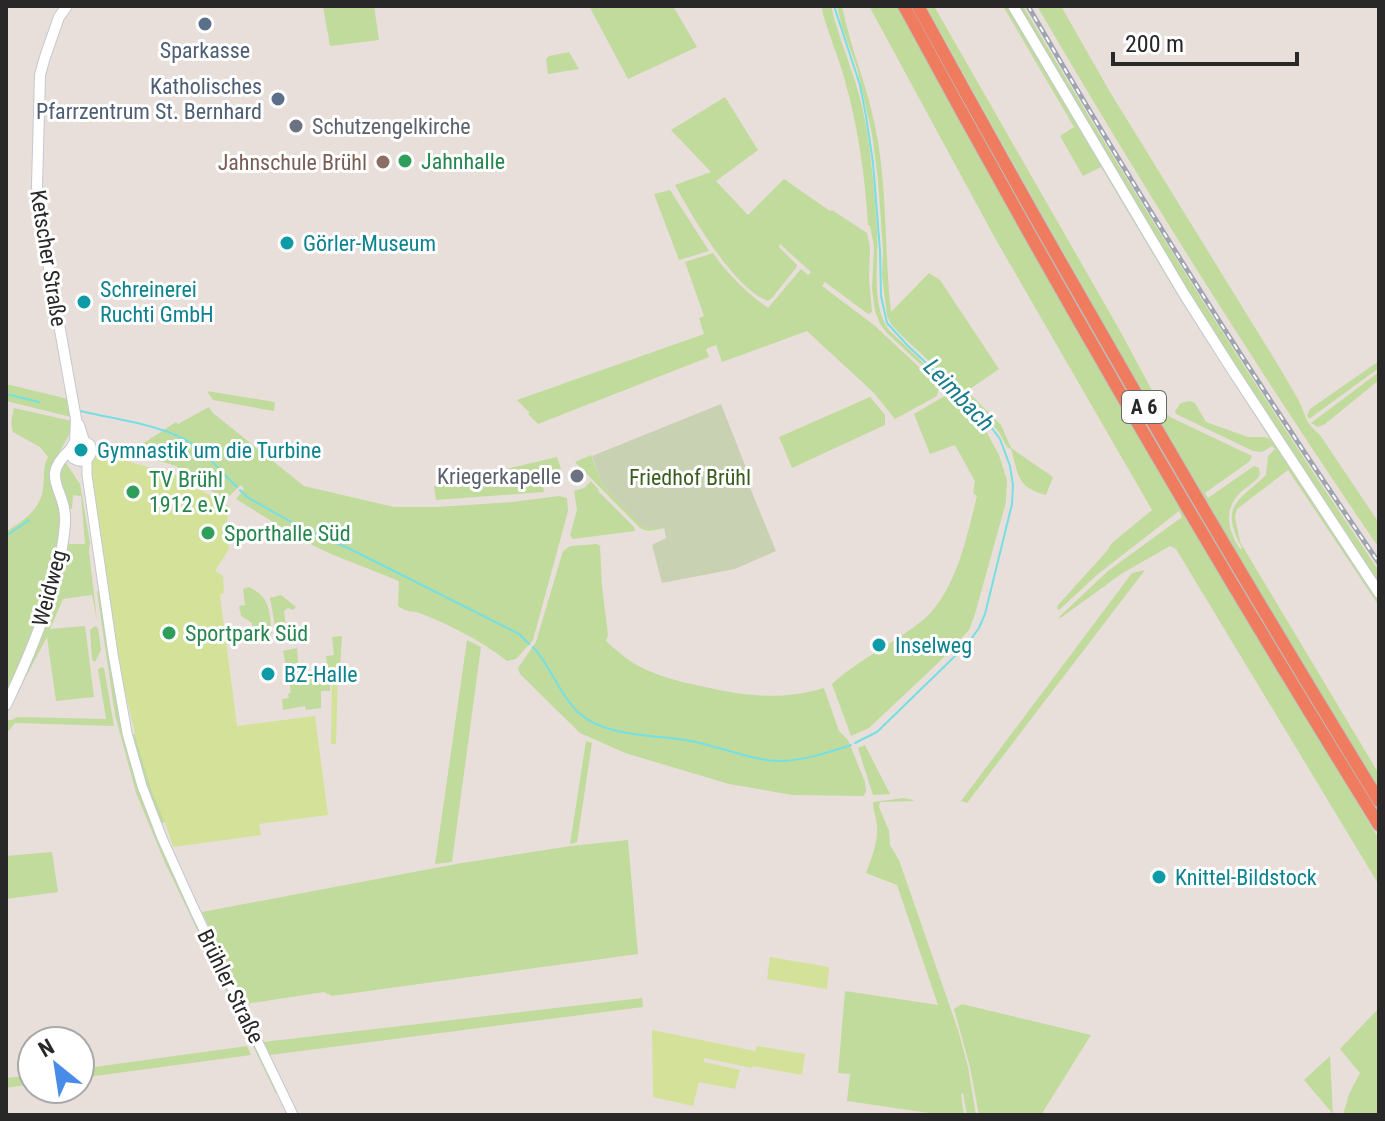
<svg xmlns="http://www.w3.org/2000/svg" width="1385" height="1121" viewBox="0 0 1385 1121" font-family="'Roboto Condensed',sans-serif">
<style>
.green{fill:#c0db9b}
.cemetery{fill:#c9d1b3}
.pitch{fill:#d3e298}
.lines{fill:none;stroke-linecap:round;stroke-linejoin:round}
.stream{stroke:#76dfe3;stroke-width:2}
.tertiary-casing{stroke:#c3c8d0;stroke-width:11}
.secondary-casing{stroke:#c3c8d0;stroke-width:12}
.motorway-casing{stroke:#bebebe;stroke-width:14}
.tertiary{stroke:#fff;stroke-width:9}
.secondary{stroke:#fff;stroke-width:10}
.motorway{stroke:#ef7c5f;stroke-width:12}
.rail-casing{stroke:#9ea5b0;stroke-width:5}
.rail{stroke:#fff;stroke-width:2;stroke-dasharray:6;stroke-linecap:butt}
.service-dot{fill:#5c6f8a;stroke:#fff;stroke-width:3}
.worship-dot{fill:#6b7280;stroke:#fff;stroke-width:3}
.leisure-dot{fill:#2e9e5b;stroke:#fff;stroke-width:3}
.education-dot{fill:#8d6e63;stroke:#fff;stroke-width:3}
.culture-dot{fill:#0f9aa8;stroke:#fff;stroke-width:3}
.labels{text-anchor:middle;stroke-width:6;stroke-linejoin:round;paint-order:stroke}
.shield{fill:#fff;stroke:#686868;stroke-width:2}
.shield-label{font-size:20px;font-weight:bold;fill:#282828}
.service-label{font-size:22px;fill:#4e5e75;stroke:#fff}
.worship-label{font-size:22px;fill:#5b616d;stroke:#fff;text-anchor:start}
.leisure-label{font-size:22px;fill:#27864d;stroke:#fff;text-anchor:start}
.education-label{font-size:22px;fill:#785e54;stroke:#fff;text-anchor:end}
.culture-label{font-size:22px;fill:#0d838f;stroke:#fff;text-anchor:start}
.street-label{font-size:22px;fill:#282828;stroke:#fff}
.park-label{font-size:22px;fill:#3a5d1f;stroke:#fff}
.water-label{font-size:24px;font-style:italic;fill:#197e8b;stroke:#fff}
</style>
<rect width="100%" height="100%" fill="#e9dfda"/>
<!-- green -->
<g class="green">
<polygon points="323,6 374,6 379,40 330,46"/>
<polygon points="589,6 673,6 697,47 628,79"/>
<path d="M821,6h10c8,34 23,66 31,100 9,40 12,82 15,123 2,30 -7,78 13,102l72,69 -4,-1 -71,-66 -7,-9 -5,-13 -3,-22 2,-43 -4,-20 -2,-1c-3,-50 -10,-99 -24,-148 -7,-24 -17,-46 -23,-71z"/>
<path d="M837,6h5c8,41 25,79 33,120 13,61 9,125 16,186l38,-39 11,7 59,89 -32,22 34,34 10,23 42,29 -7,18c-30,-8 -27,-20 -35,-46l-4,-2 -8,-15 -37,-40 -63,-59 -8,-9 -4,-8 -5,-41 1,-26 -5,-69 -6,-46 -15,-66 -15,-41z"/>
<polygon points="869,6 897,6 1242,611 1379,839 1379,885 1176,549 1170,546 1121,574 1062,617 1058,618 1108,571 1182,517 1179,511 1098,574 1059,610 1057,609 1058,605 1106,552 1112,543 1152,510 995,238"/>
<path d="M926,6h8l185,323 43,80 8,8 82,39 -2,5 -45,32 3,5 46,-32 5,2 1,6 -2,4c-6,6 -14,10 -20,17 -15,17 -9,37 2,54l2,-1c-23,-43 -4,-46 24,-73l2,-19 7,-7 -3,-3 -10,6 -9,-1 -77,-37 -1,-3 6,-8 9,-2 5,2 11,19 42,15h17l5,2 -92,-143 -77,-129 -18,9 -23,-40 14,-9 -71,-121h5l275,448 96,145v7l-91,-136 -51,39 -2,8 5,25 139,232v16c-157,-258 -308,-520 -453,-784z"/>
<path d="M1015,6h8c113,192 231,380 356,565v16l-180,-275z"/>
<path d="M1037,6h24l49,86 171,278c6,10 12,20 18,31 8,17 5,20 21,34l59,88v25c-120,-176 -234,-357 -342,-542z"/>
<polygon points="569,52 579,69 548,74 546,59 549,56"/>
<path d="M725,97l33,53 -42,31 32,34 36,-36 46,32 2,-1 35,23 3,15 -1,31 3,33 -4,2 -43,-32 -3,4 52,39 60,56 5,6 -2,9 -42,23 -21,-26 -67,-62 -85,31 -6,-17 -10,4 3,8 -171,67 -10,-10 2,-1 -13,-13 187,-66 -5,-16 5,-2 -19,-54 28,-9c15,22 34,40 55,55l33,-39 7,6 3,-3 -31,-28 -1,3 18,18 -1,3 -24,30 -4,3c-34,-12 -76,-85 -93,-116l36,-13 -40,-42z"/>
<polygon points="670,190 709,251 679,260 654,194"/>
<polygon points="1021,200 1335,739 1332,741 1139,414 1018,202"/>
<polygon points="1379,361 1379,368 1309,419 1307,415 1310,409"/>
<polygon points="1379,372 1379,380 1325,424 1318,427 1311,423"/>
<polygon points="6,384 68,399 71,417 6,401"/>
<polygon points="207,391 275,402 274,411 213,400"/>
<path d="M948,394l24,21 15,18 12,22 8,25 -1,22 -31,112 -6,16 -30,32 -70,66 -18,8 -19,-52c27,-25 63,-41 91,-64 33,-28 44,-84 54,-124l-4,-3 2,-12 -20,-36 -25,9 -16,-40z"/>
<polygon points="870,397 885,415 885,425 792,468 779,437"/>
<path d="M209,407l4,6 91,73 90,21h43l75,-5 47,-6 8,2 1,13 -35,129 -17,19 -9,2c-25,-20 -57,-36 -85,-47 -9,-4 -15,-1 -24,-8l1,-25 -68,-27 -29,-14 -66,-41 8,-10 -3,-4 -16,15 -49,-34 -46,-14 46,-30 2,2z"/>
<path d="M14,408l58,13 -1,10 -12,22 1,3 -5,5 7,56 -7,47 -18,61 -31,73v-166c16,-11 34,-21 37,-43 2,-12 -1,-21 5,-32l-8,-10 -27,-15c-3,-8 -1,-16 1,-24z"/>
<path d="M591,455l11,29 42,44 20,-2v2c-9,2 -17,5 -24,0l-65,-66z"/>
<polygon points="557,457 561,469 541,474 544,492 436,500 434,486"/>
<polygon points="66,463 80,484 90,543 89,552 97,620 92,595 63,599 50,629 85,626 94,697 56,701 47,637 10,707 37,644 65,544 85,544 81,496 73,495 72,509 68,508 58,475 63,465"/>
<polygon points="591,481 599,490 598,491 634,527 635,531 573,539 570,535 577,510 574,491 584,488"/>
<path d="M597,544l3,2 2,40 6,49 -2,6c9,8 19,17 29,23 21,12 43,17 65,22 45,10 80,15 124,2l15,43 9,9 17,42 1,10 -3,4 -70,-1 -64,-11 -104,-31 -45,-20 -60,-59 -2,-6 18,-26 27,-91 7,-5z"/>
<polygon points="1145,570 967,803 961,801 1132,573"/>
<path d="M249,587c22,11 20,24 23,46l-6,1v4l-12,2 -2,-17 -11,-7 -2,-10 6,-1 -2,-16z"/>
<polygon points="99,590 127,747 276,1089 276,1094 165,863 136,793 115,715 97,592"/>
<polygon points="281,595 296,607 293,610 288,608 284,611 286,629 276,631 270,598"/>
<polygon points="95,626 98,628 101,650 95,662 92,660 90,630"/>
<polygon points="342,636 340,667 338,670 331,670 330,691 321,691 321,708 306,710 305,706 283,710 282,699 289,698 288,694 291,693 283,651 297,648 299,675 305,675 306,679 317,678 317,673 328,671 326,656 334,655 332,637"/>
<polygon points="467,640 481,647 452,862 435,864"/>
<polygon points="101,667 104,668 114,726 15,723 6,734 6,720 12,720 17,717 106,719 98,670"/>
<polygon points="131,734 135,734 152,791 165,822 160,824 151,802"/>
<polygon points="586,741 592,743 577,842 570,844"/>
<polygon points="865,745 890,794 873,795 858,748"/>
<path d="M904,798l9,2v1l-33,1 -1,5 10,24 1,14 9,15 59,170 10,37 8,48h-9l-4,-22 -2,1 3,21h-21l-96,-14 3,-27 -12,-1 7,-82 93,14 -41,-120 -31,-12c5,-14 12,-30 11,-45 0,-9 -4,-17 -4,-26z"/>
<polygon points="628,840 638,954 332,996 324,992 245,1004 202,912 456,864 571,846"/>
<polygon points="52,852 58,892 6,899 6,856"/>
<polygon points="642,998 643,1007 270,1055 263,1042"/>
<polygon points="962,1004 1091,1035 1041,1115 979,1115 970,1067 954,1009"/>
<polygon points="1379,1008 1379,1115 1343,1115 1349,1094 1360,1073 1340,1049"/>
<polygon points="247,1046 251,1055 80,1078 80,1069"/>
<polygon points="1330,1056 1333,1114 1304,1080"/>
<polygon points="32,1075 32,1084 6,1088 6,1078"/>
</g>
<!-- cemetery -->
<polygon class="cemetery" points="721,404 745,465 749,485 776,551 735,569 662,583 652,545 666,538 664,527 644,528 602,484 592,456"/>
<!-- pitch -->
<g class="pitch">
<path d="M109,453l24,10 38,10 58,33 -3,24 3,19 -14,22 8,5 1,17 -4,2 17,131 78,-10 13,99 -69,9 2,11 -88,12 -8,-25 -13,-31 -14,-45 -21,-87 -27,-196c5,-8 10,-10 19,-10z"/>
<polygon points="332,670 338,670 336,744 331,744"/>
<polygon points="770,957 829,967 827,989 767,979"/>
<polygon points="652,1030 755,1051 757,1046 805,1054 802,1075 753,1066 752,1068 704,1058 704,1062 740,1070 735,1089 699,1082 693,1106 653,1097"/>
</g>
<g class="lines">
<!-- stream -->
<g class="stream">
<polyline points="834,6 860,85 866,116 873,163 880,251 881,296 887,323 908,346 982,415 1000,439 1010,466 1013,485 1012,504 985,614 979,628 969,642 951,660 877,732 855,743"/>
<polyline points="6,394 39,402"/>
<path d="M81,411c32,8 83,14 110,32 17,12 31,30 46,44"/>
<polyline points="240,490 247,497 302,528 350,549 519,634 529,644"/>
<polyline points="6,536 29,520"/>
<path d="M533,647c18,19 26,47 45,65 28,27 82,22 118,30 27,6 55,18 83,19 24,0 50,-9 72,-16"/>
</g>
<!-- tertiary casing -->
<g class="tertiary-casing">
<polyline id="tertiary" points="87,459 87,475 113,654 127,733 142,786 162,838 195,911 293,1115"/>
</g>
<!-- secondary casing -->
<g class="secondary-casing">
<g id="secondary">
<polyline points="67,6 59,17 45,57 40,75 37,186 40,218 76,419 75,442 70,450 73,458"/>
<polyline points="1013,6 1184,294 1231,368 1379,593"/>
<path d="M73,458c8,5 15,3 18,-5l-1,-8 -6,-4 -5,-16"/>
<path d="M6,705c26,-54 55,-123 59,-182 2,-35 -27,-44 5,-73"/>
</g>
</g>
<!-- motorway casing -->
<g class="motorway-casing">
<g id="motorway">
<path d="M904,6c150,278 309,551 475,819"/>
<path d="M918,6c147,269 301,534 461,795"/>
</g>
</g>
<!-- tertiary -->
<use href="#tertiary" class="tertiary"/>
<!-- secondary -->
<use href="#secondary" class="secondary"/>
<!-- motorway -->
<use href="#motorway" class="motorway"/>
<!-- rail casing -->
<g class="rail-casing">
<path id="rail" d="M1028,6c110,190 227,376 351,557"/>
</g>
<!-- rail -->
<use href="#rail" class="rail"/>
</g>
<!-- markers -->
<g class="service-dot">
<circle cx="205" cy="24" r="8"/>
<circle cx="278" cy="99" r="8"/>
</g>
<g class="worship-dot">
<circle cx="296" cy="126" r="8"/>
<circle cx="577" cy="476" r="8"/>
</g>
<g class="leisure-dot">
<circle cx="405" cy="161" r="8"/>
<circle cx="133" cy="492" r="8"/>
<circle cx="208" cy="533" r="8"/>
<circle cx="169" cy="633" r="8"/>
</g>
<circle class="education-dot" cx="383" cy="162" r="8"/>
<g class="culture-dot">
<circle cx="287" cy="243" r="8"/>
<circle cx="84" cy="302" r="8"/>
<circle cx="81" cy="450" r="8"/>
<circle cx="879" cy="645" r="8"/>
<circle cx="268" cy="674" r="8"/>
<circle cx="1159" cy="877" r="8"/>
</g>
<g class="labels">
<!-- shield labels -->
<rect class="shield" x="1122" y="391" width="44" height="32" rx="6"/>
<g class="shield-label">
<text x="1144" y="414">A 6</text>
</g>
<!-- service labels -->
<g class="service-label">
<text x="205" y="58">Sparkasse</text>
<text x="262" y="94" text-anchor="end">Katholisches<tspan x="262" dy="25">Pfarrzentrum St. Bernhard</tspan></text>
</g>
<!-- worship labels -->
<g class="worship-label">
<text x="312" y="134">Schutzengelkirche</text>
<text x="561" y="484" text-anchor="end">Kriegerkapelle</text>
</g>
<!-- leisure labels -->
<g class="leisure-label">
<text x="421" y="169">Jahnhalle</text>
<text x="149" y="487">TV Brühl<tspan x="149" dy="25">1912 e.V.</tspan></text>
<text x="224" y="541">Sporthalle Süd</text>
<text x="185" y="641">Sportpark Süd</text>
</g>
<!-- education labels -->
<g class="education-label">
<text x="367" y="170">Jahnschule Brühl</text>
</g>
<!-- culture labels -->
<g class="culture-label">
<text x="303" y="251">Görler-Museum</text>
<text x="100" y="297">Schreinerei<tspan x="100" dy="25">Ruchti GmbH</tspan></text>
<text x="97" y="458">Gymnastik um die Turbine</text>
<text x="895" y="653">Inselweg</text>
<text x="284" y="682">BZ-Halle</text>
<text x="1175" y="885">Knittel-Bildstock</text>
</g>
<!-- street labels -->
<g class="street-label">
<text transform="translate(49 258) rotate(81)" y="8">Ketscher Straße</text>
<text transform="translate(49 588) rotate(-75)" y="8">Weidweg</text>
<text transform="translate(231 986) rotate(64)" y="8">Brühler Straße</text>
</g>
<!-- park labels -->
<g class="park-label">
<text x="690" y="485">Friedhof Brühl</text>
</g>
<!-- water labels -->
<g class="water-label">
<text transform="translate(959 395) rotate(46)" y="8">Leimbach</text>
</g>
</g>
<!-- border -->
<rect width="1385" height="1121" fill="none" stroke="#282828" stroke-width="16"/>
<!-- north arrow -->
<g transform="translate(56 1065) rotate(330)"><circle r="38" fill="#ffffff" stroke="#a9a9a9" stroke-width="2"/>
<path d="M0-6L14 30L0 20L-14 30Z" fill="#488be9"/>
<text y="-12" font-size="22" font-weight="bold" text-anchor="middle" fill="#282828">N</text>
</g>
<!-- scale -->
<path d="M1113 52v12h184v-12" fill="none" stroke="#282828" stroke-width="4"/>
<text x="1125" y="52" font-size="24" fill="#282828" stroke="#ffffff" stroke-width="6" paint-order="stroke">200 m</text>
</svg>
